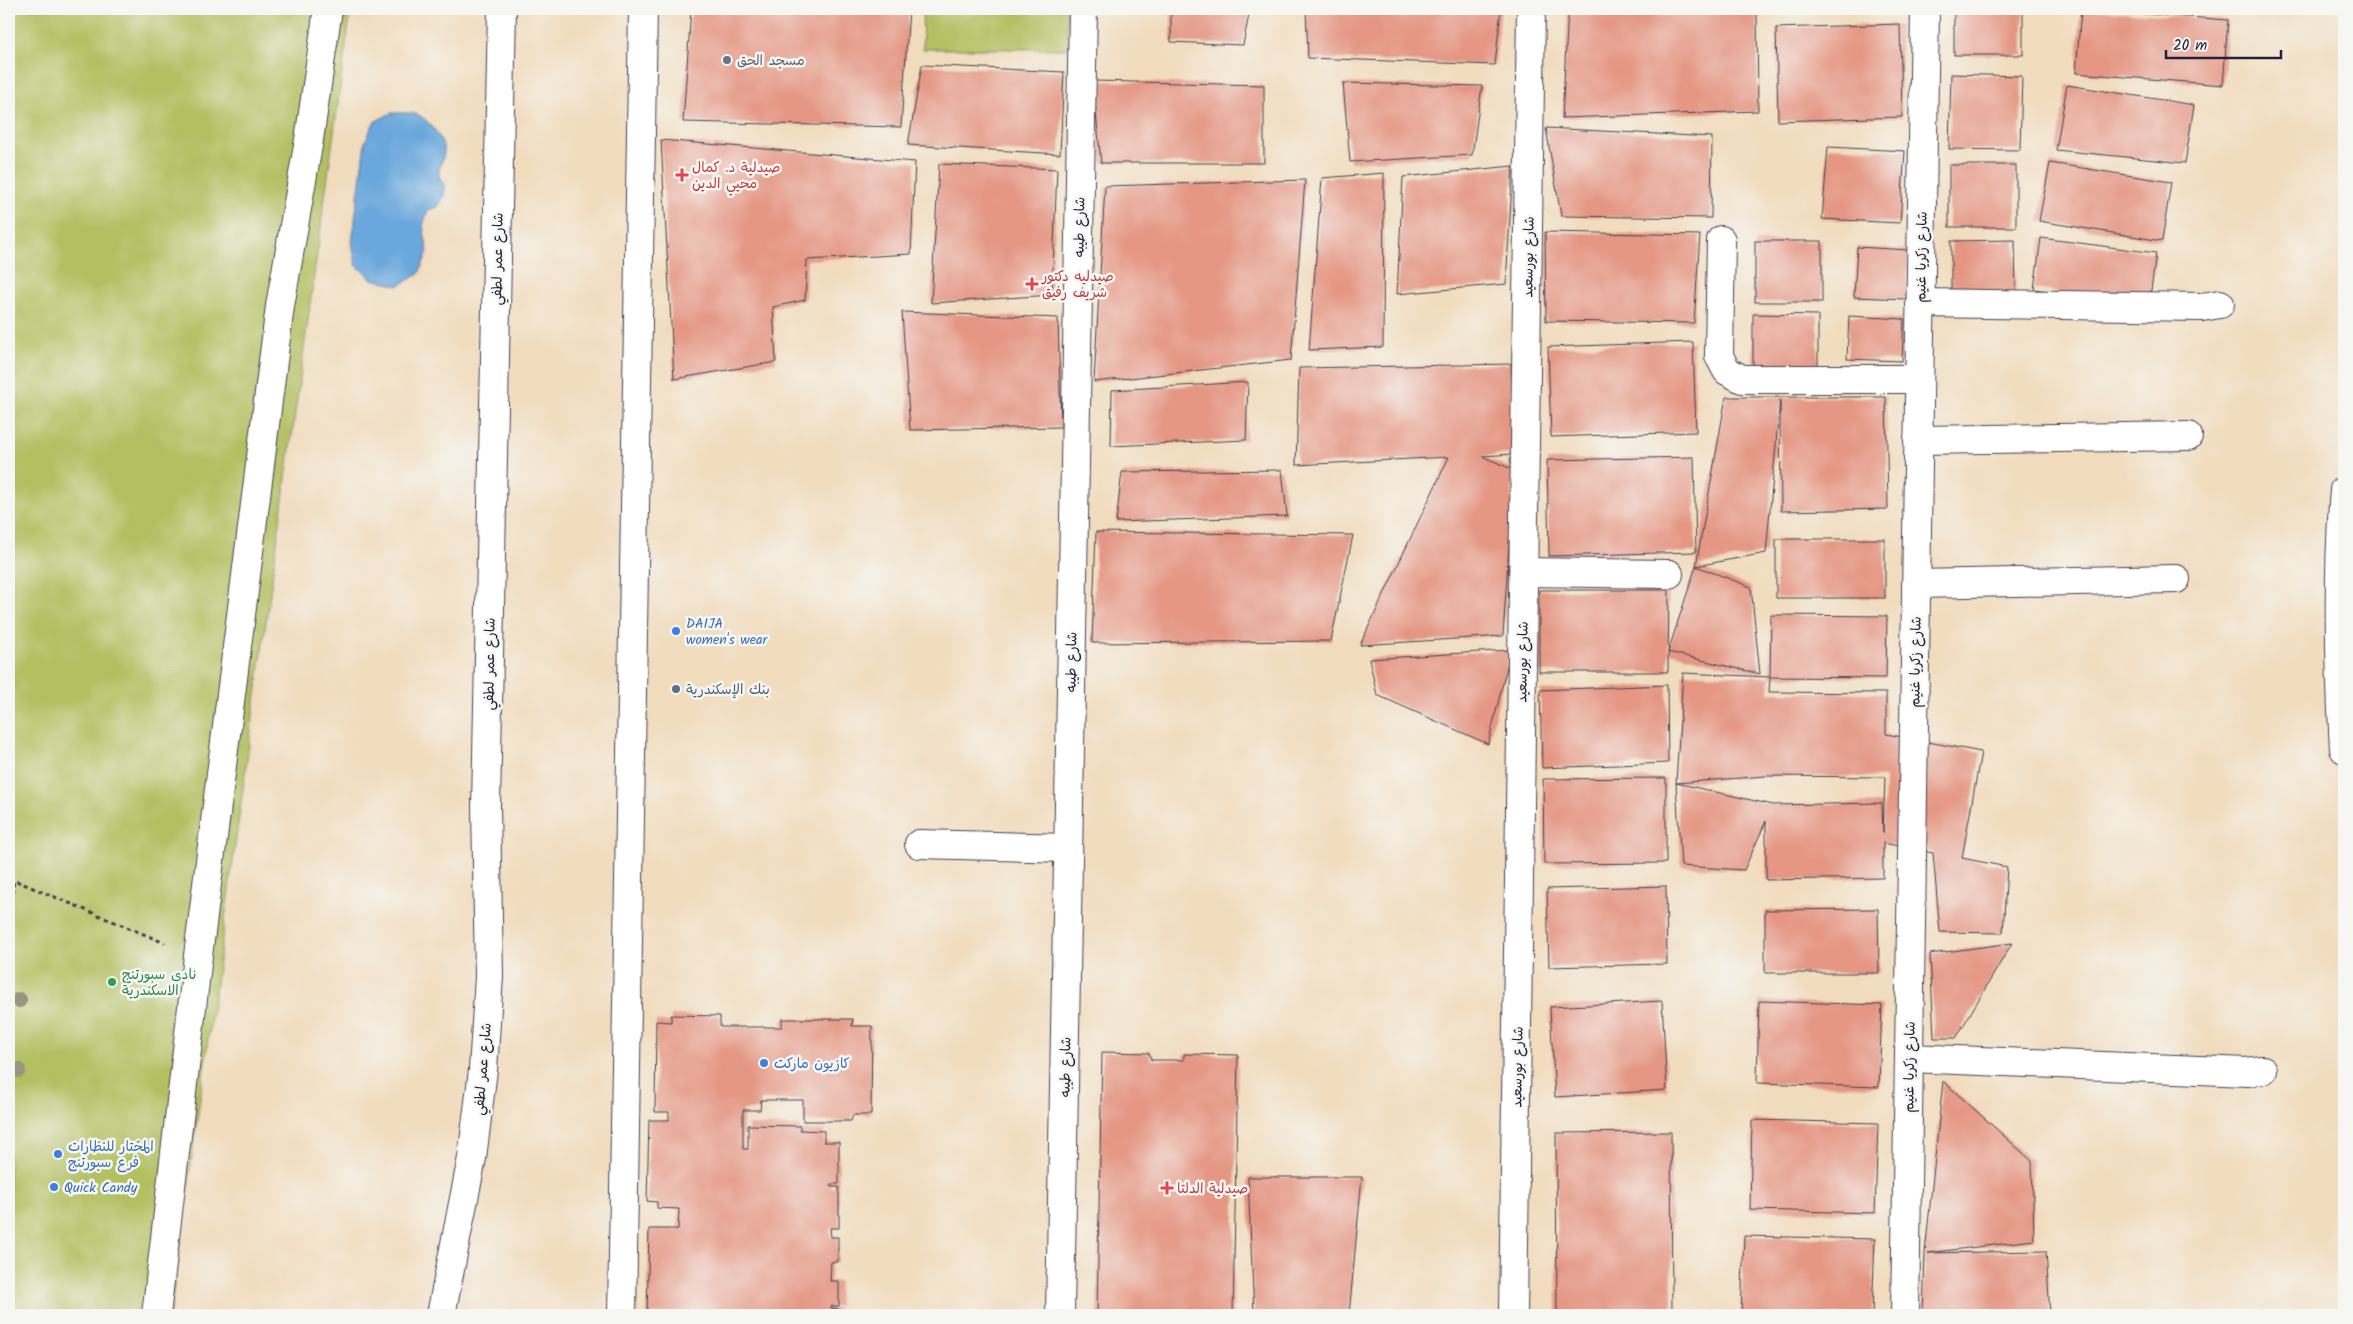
<svg xmlns="http://www.w3.org/2000/svg" width="2353" height="1324" viewBox="0 0 2353 1324" font-family="Kalam,'Playpen Sans Arabic',sans-serif">
<style>
.grass{fill:#b3c062;stroke:#6a714e}
.water{fill:#6aa7dc;stroke:#46648c}
.building{fill:#e59784}
.lines{fill:none;stroke-linecap:round;stroke-linejoin:round}
.minor-casing{stroke:#413e4f;stroke-width:30}
.major-casing{stroke:#413e4f;stroke-width:30}
.highway-casing{stroke:#413e4f;stroke-width:30}
.path{stroke:#413e4f;stroke-width:3;stroke-dasharray:4 4;stroke-linecap:butt}
.minor{stroke:#fff;stroke-width:28}
.major{stroke:#fff;stroke-width:28}
.highway{stroke:#fff;stroke-width:28}
.tree{fill:#9b947e}
.worship-dot{fill:#6b7280;stroke:#f6f6f2;stroke-width:2}
.health-dot{fill:#e0444e;stroke:#f6f6f2;stroke-width:2}
.shop-dot{fill:#3f7fe0;stroke:#f6f6f2;stroke-width:2}
.service-dot{fill:#5c6f8a;stroke:#f6f6f2;stroke-width:2}
.leisure-dot{fill:#2e9e5b;stroke:#f6f6f2;stroke-width:2}
.labels{text-anchor:middle;stroke-width:5;stroke-linejoin:round;paint-order:stroke}
.worship-label{font-size:14px;fill:#5b616d;stroke:#f6f6f2;text-anchor:start}
.health-label{font-size:14px;fill:#be3a42;stroke:#f6f6f2;text-anchor:start}
.street-label{font-size:14px;fill:#22223b;stroke:#f6f6f2}
.shop-label{font-size:14px;fill:#366cbe;stroke:#f6f6f2;text-anchor:start}
.service-label{font-size:14px;fill:#4e5e75;stroke:#f6f6f2;text-anchor:start}
.leisure-label{font-size:14px;fill:#27864d;stroke:#f6f6f2;text-anchor:start}
</style>
<rect width="100%" height="100%" fill="#f6f6f2"/>
<filter id="ink" filterUnits="userSpaceOnUse"><feTurbulence type="fractalNoise" baseFrequency=".02" numOctaves="2"/><feDisplacementMap in="SourceGraphic" scale="10" xChannelSelector="R" yChannelSelector="G"/><feConvolveMatrix kernelMatrix="1 2 1 2 8 2 1 2 1" color-interpolation-filters="sRGB"/></filter>
<filter id="wash" filterUnits="userSpaceOnUse"><feTurbulence type="fractalNoise" baseFrequency=".0096" numOctaves="4" result="noise"/><feDisplacementMap in="SourceGraphic" scale="20" xChannelSelector="R" yChannelSelector="G"/><feGaussianBlur stdDeviation="1.12" result="paint"/><feColorMatrix in="noise" values="0 0 0 0 0 0 0 0 0 0 0 0 0 0 0 0 0 1.4 0 .05"/><feComposite in="paint" operator="in"/></filter>
<g filter="url(#wash)">
<rect width="100%" height="100%" fill="#f1dcbe"/>
<!-- grass -->
<g class="grass">
<polygon points="9,9 351,9 170,1315 9,1315"/>
<polygon points="922,9 1067,9 1068,49 923,49"/>
</g>
<!-- water -->
<path class="water" d="M391,113c8,0 17,-1 24,1 12,2 30,26 29,39 -2,14 -11,19 1,32l-1,12 -6,10 -10,3 -5,16 5,25 -9,23 -21,12 -26,-7 -16,-14 -4,-23 13,-100 9,-20z"/>
<g id="blocks">
<!-- building -->
<g class="building">
<polygon points="691,9 909,9 901,127 683,122"/>
<polygon points="1171,9 1250,9 1243,45 1171,42"/>
<polygon points="1306,9 1501,9 1495,65 1308,58"/>
<polygon points="1568,9 1757,9 1758,111 1562,118"/>
<polygon points="1777,9 1793,9 1794,10 1777,12"/>
<rect x="1954" y="9" width="69" height="46"/>
<polygon points="2081,9 2228,20 2223,85 2076,73"/>
<polygon points="1900,24 1902,117 1778,121 1776,28"/>
<polygon points="922,65 1064,72 1060,154 908,145"/>
<polygon points="1951,74 2022,76 2020,150 1949,149"/>
<polygon points="1093,81 1264,85 1264,163 1101,163"/>
<polygon points="1343,83 1482,86 1472,155 1350,162"/>
<polygon points="2067,85 2194,105 2185,163 2056,150"/>
<polygon points="1546,128 1712,137 1711,218 1561,216"/>
<polygon points="661,140 915,162 911,254 807,260 805,300 773,307 776,362 674,379"/>
<polygon points="1828,147 1905,151 1900,223 1822,219"/>
<polygon points="2050,163 2171,182 2162,241 2039,221"/>
<polygon points="939,164 1057,169 1052,295 931,303"/>
<rect x="1949" y="165" width="67" height="62"/>
<polygon points="1513,166 1506,284 1397,294 1403,177"/>
<polygon points="1384,173 1383,347 1309,350 1322,178"/>
<polygon points="1305,180 1291,360 1094,382 1105,186"/>
<polygon points="1545,232 1700,235 1694,323 1546,321"/>
<polygon points="2041,238 2156,253 2149,305 2034,289"/>
<polygon points="2015,240 2016,296 1951,297 1951,241"/>
<rect x="1755" y="241" width="67" height="61"/>
<polygon points="1857,247 1909,250 1906,299 1854,297"/>
<polygon points="902,312 1058,318 1061,427 910,430"/>
<polygon points="1753,314 1818,315 1818,370 1753,369"/>
<polygon points="1849,316 1904,319 1902,361 1847,359"/>
<polygon points="1693,342 1696,432 1551,437 1548,347"/>
<polygon points="1511,364 1514,454 1482,456 1514,470 1503,636 1360,645 1449,457 1296,465 1299,368"/>
<polygon points="1248,382 1246,440 1111,446 1112,390"/>
<polygon points="1726,397 1886,397 1888,509 1781,511 1780,400 1766,553 1696,566 1751,587 1760,674 1668,652 1696,566"/>
<polygon points="1694,457 1696,552 1549,556 1547,460"/>
<polygon points="1282,470 1287,516 1116,522 1122,472"/>
<polygon points="1096,532 1353,535 1331,641 1092,643"/>
<rect x="1776" y="539" width="109" height="59"/>
<polygon points="1539,590 1669,590 1668,672 1539,672"/>
<polygon points="1771,615 1887,616 1886,678 1770,677"/>
<polygon points="1511,650 1488,744 1377,695 1369,659"/>
<polygon points="1683,673 1770,677 1769,692 1886,693 1886,734 1981,752 1962,858 2007,867 2003,933 1940,932 1933,853 1883,843 1883,878 1766,880 1766,821 1744,870 1681,866 1676,783 1773,805 1882,803 1883,833 1885,777 1766,776 1676,783"/>
<polygon points="1667,685 1668,763 1542,768 1540,690"/>
<polygon points="1666,778 1666,863 1544,864 1543,779"/>
<polygon points="1666,886 1667,964 1549,967 1547,889"/>
<polygon points="1878,909 1879,973 1765,973 1765,910"/>
<polygon points="2012,943 1956,1038 1934,1038 1930,954"/>
<polygon points="1662,1001 1667,1090 1555,1097 1550,1007"/>
<polygon points="1759,1001 1882,1005 1879,1087 1757,1083"/>
<polygon points="671,1015 720,1016 720,1027 782,1027 782,1019 853,1019 852,1026 872,1026 871,1115 853,1115 851,1121 803,1121 803,1100 761,1100 760,1110 743,1110 743,1149 748,1149 748,1125 800,1126 800,1130 824,1131 824,1142 839,1142 839,1184 831,1184 831,1187 839,1187 839,1228 830,1228 831,1237 838,1237 838,1262 831,1262 830,1281 839,1281 839,1306 831,1306 831,1308 838,1309 838,1315 647,1314 649,1229 678,1229 679,1209 657,1208 657,1202 647,1201 649,1120 669,1120 669,1112 655,1112 656,1021 671,1022"/>
<polygon points="1102,1052 1149,1053 1151,1060 1184,1060 1184,1054 1238,1055 1233,1315 1097,1315"/>
<polygon points="1943,1081 2032,1161 2034,1240 1928,1253 2046,1251 2050,1315 1923,1315 1925,1253"/>
<polygon points="1752,1120 1878,1123 1875,1213 1750,1210"/>
<polygon points="1671,1132 1672,1315 1557,1315 1556,1133"/>
<polygon points="1248,1177 1362,1177 1349,1315 1254,1315"/>
<polygon points="1744,1236 1875,1239 1872,1315 1741,1315"/>
</g>
</g>
</g>
<g filter="url(#ink)">
<use href="#blocks" fill-opacity="0" stroke="#413e4f" stroke-width="1"/>
<g class="lines">
<!-- minor casing -->
<g class="minor-casing">
<g id="minor">
<polyline points="1721,240 1719,356 1727,371 1742,379 1919,379"/>
<polyline points="1920,303 2202,307 2220,304"/>
<polyline points="1918,440 2188,436"/>
<polyline points="1524,572 1669,574"/>
<polyline points="1916,584 2176,579"/>
<polyline points="919,844 1068,848"/>
<polyline points="1909,1058 2247,1072 2263,1070"/>
<polyline points="156,1315 198,956 280,306 309,140 328,9"/>
<polyline points="441,1315 472,1158 483,1070 489,976 486,806 502,9"/>
<polyline points="622,1315 643,9"/>
<polyline points="1060,1315 1083,9"/>
<polyline points="1905,1315 1925,9"/>
</g>
</g>
<!-- major casing -->
<g class="major-casing">
<polyline id="major" points="1513,1315 1531,9"/>
</g>
<!-- highway casing -->
<g class="highway-casing">
<path id="highway" d="M2344,490c-7,87 -5,172 0,259"/>
</g>
<!-- path -->
<g class="path">
<polyline points="9,878 165,943"/>
<polyline points="9,926 14,879"/>
</g>
<!-- minor -->
<use href="#minor" class="minor"/>
<!-- major -->
<use href="#major" class="major"/>
<!-- highway -->
<use href="#highway" class="highway"/>
</g>
<!-- trees -->
<g class="tree">
<circle cx="19" cy="1000" r="8"/>
<circle cx="18" cy="1070" r="8"/>
</g>
</g>
<!-- markers -->
<circle class="worship-dot" cx="727" cy="60" r="5"/>
<g class="health-dot">
<path d="M679.5 167.5h5v5h5v5h-5v5h-5v-5h-5v-5h5z"/>
<path d="M1029.5 276.5h5v5h5v5h-5v5h-5v-5h-5v-5h5z"/>
<path d="M1164.5 1180.5h5v5h5v5h-5v5h-5v-5h-5v-5h5z"/>
</g>
<g class="shop-dot">
<circle cx="676" cy="631" r="5"/>
<circle cx="764" cy="1063" r="5"/>
<circle cx="58" cy="1154" r="5"/>
<circle cx="54" cy="1187" r="5"/>
</g>
<circle class="service-dot" cx="676" cy="689" r="5"/>
<circle class="leisure-dot" cx="112" cy="982" r="5"/>
<g class="labels">
<!-- worship labels -->
<g class="worship-label">
<text x="737" y="65">مسجد الحق</text>
</g>
<!-- health labels -->
<g class="health-label">
<text x="692" y="172">صيدلية د. كمال<tspan x="692" dy="16">محيي الدين</tspan></text>
<text x="1042" y="281">صيدليه دكتور<tspan x="1042" dy="16">شريف رفيق</tspan></text>
<text x="1177" y="1193">صيدلية الدلتا</text>
</g>
<!-- street labels -->
<g class="street-label">
<text transform="translate(1079 227) rotate(-89)" y="5">شارع طيبه</text>
<text transform="translate(1528 257) rotate(-89)" y="5">شارع بورسعيد</text>
<text transform="translate(1921 257) rotate(-89)" y="5">شارع زكريا غنيم</text>
<text transform="translate(497 259) rotate(-89)" y="5">شارع عمر لطفي</text>
<text transform="translate(1071 662) rotate(-89)" y="5">شارع طيبه</text>
<text transform="translate(1522 662) rotate(-89)" y="5">شارع بورسعيد</text>
<text transform="translate(1915 662) rotate(-89)" y="5">شارع زكريا غنيم</text>
<text transform="translate(489 664) rotate(-89)" y="5">شارع عمر لطفي</text>
<text transform="translate(1065 1067) rotate(-89)" y="5">شارع طيبه</text>
<text transform="translate(1517 1067) rotate(-89)" y="5">شارع بورسعيد</text>
<text transform="translate(1909 1067) rotate(-89)" y="5">شارع زكريا غنيم</text>
<text transform="translate(482 1069) rotate(-85)" y="5">شارع عمر لطفي</text>
</g>
<!-- shop labels -->
<g class="shop-label">
<text x="686" y="628">DAIJA<tspan x="686" dy="16">women's wear</tspan></text>
<text x="774" y="1068">كازيون ماركت</text>
<text x="68" y="1151">المختار للنظارات<tspan x="68" dy="16">فرع سبورتنج</tspan></text>
<text x="64" y="1192">Quick Candy</text>
</g>
<!-- service labels -->
<g class="service-label">
<text x="686" y="694">بنك الإسكندرية</text>
</g>
<!-- leisure labels -->
<g class="leisure-label">
<text x="122" y="979">نادي سبورتنج<tspan x="122" dy="16">الاسكندرية</tspan></text>
</g>
</g>
<!-- margin -->
<rect width="2353" height="1324" fill="none" stroke="#f6f6f2" stroke-width="30"/>
<!-- scale -->
<path d="M2166 50v8h115v-8" fill="none" stroke="#22223b" stroke-width="2.5"/>
<text x="2173" y="50" font-size="15" fill="#22223b" stroke="#f6f6f2" stroke-width="4" paint-order="stroke">20 m</text>
</svg>
